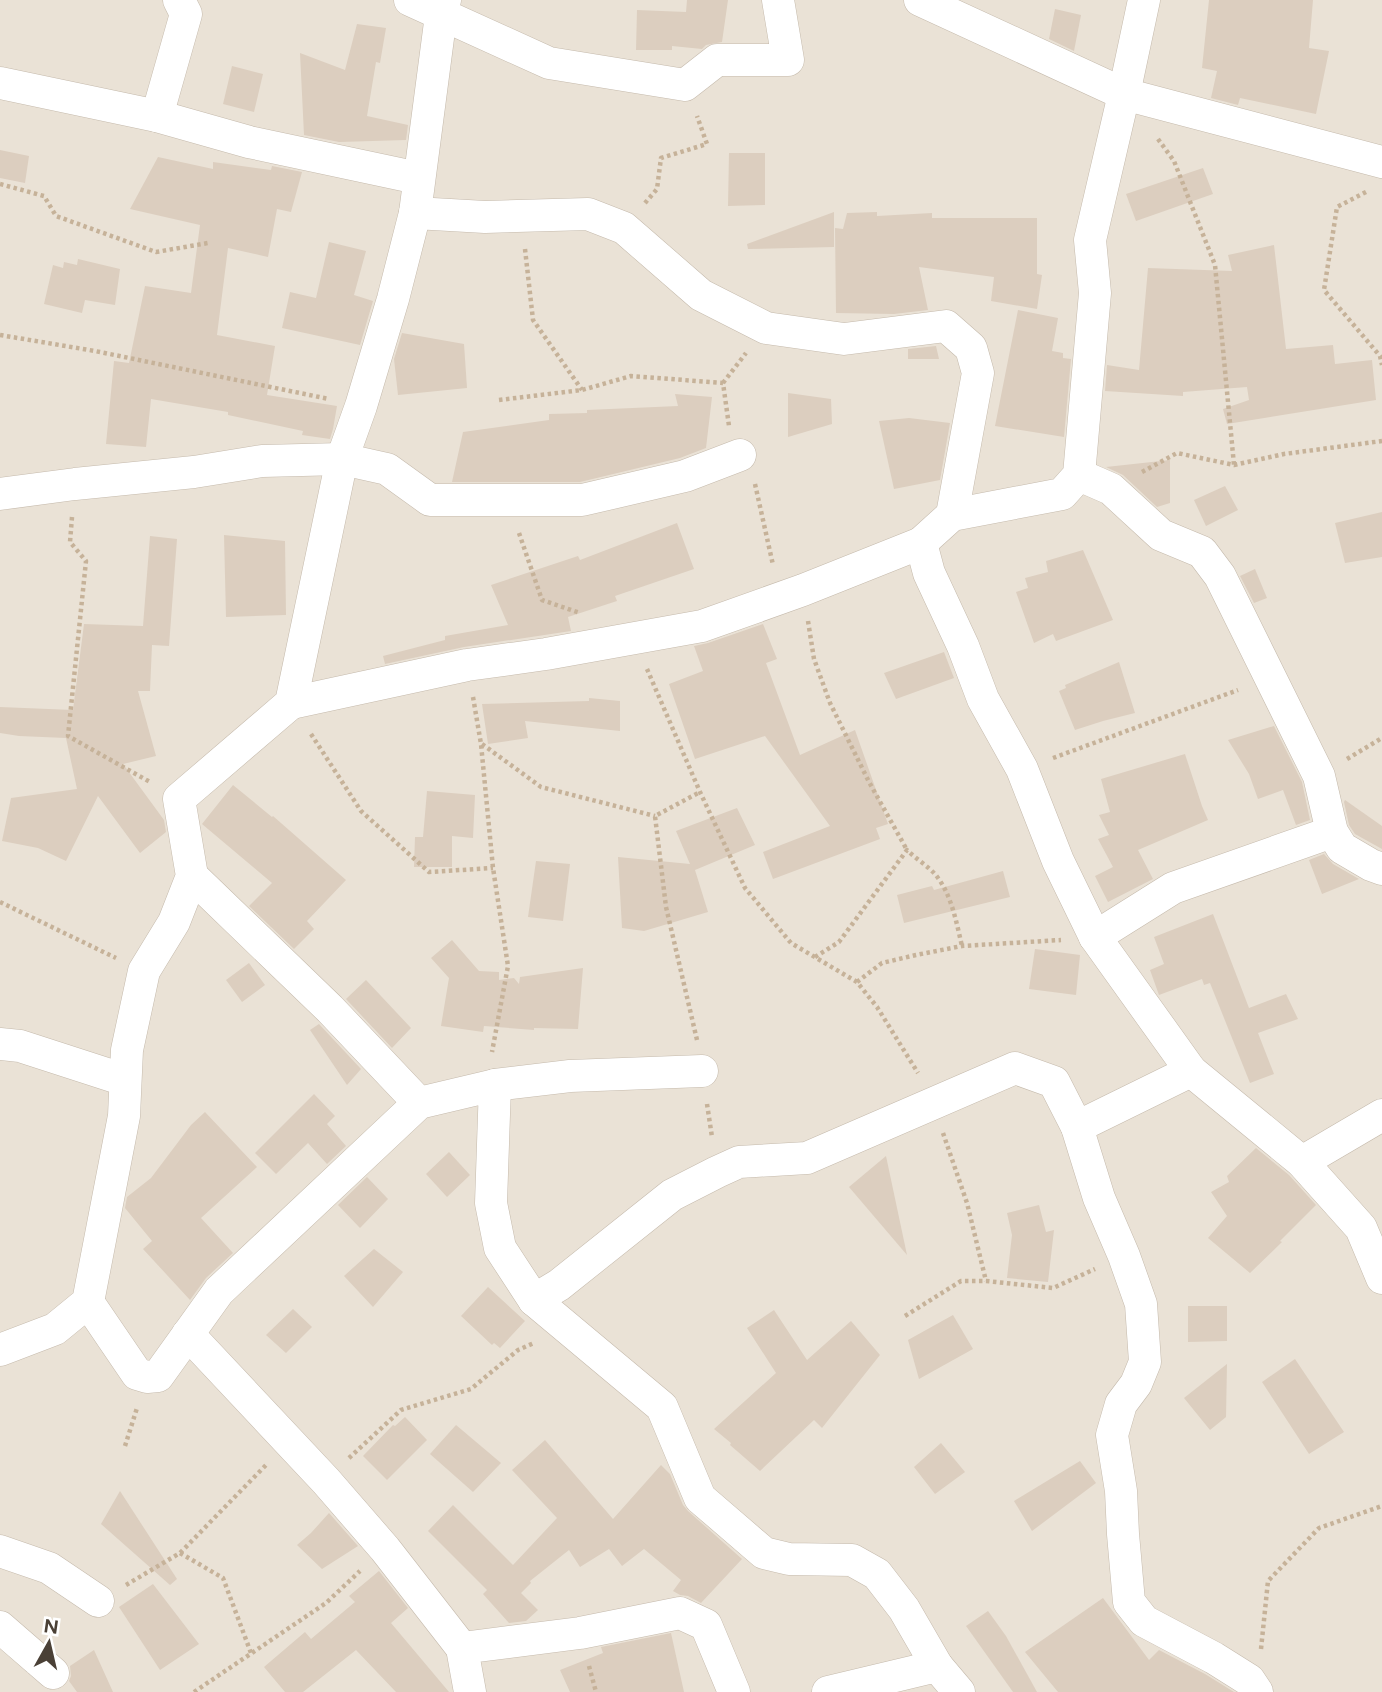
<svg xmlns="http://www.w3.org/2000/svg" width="1382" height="1692" viewBox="0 0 1382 1692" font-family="Figtree,sans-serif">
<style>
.residential{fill:#eae2d6}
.building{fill:#dccebf}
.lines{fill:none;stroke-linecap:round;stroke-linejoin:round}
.street-casing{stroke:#c5baac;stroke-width:33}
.path{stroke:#c6b299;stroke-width:4.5;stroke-dasharray:3.5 3.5;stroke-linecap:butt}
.street{stroke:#fff;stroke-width:32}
</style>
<rect width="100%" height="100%" fill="#f6f0e8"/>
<!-- residential -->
<rect class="residential" x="0" y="0" width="1382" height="1692"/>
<!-- building -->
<g class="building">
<polygon points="687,0 728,0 722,42 706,45 702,49 672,46 672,50 636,50 637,10 686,12"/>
<polygon points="1209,0 1313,0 1309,48 1329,51 1316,114 1240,98 1238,105 1211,98 1217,71 1202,68"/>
<polygon points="1055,9 1081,15 1074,51 1049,39"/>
<polygon points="357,24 386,28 380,63 376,62 367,116 408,125 406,140 339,142 304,135 300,53 345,70"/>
<polygon points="232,66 263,74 254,112 223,104"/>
<polygon points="0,150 29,156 25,183 0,178"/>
<polygon points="729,153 765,153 765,205 728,206"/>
<polygon points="158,157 213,169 213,162 271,170 272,166 302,172 291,212 277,209 268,257 228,248 217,335 275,346 267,395 337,406 333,429 330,439 302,435 303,431 228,415 228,412 151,399 146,447 106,444 114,361 129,363 145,286 191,293 200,225 130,209"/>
<polygon points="1203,168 1213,194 1136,221 1126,194"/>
<polygon points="834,212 834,247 748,249 747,244"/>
<polygon points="877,212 877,216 932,213 932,218 1037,218 1037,274 1042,275 1037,309 991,301 994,277 919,267 928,310 894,314 836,313 835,228 843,229 847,213"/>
<polygon points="329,242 366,251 354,295 373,301 360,345 282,328 290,292 316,298"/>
<polygon points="1274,245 1286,349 1333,345 1335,364 1372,360 1376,400 1227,424 1223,409 1249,400 1247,387 1183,392 1183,396 1105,391 1107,365 1139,370 1148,268 1232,271 1228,255"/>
<polygon points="78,259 120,269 115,305 85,300 82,313 44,304 53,265 63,268 64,262 77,265"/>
<polygon points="1018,310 1058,318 1052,351 1063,353 1063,358 1071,359 1064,437 995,426"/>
<polygon points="402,333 464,344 467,388 398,395 394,359"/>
<polygon points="936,346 939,359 908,359 908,349"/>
<polygon points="788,393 831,399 832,424 788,437"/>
<polygon points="675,394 712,397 706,448 680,458 580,482 452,482 463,432 549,420 549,414 587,413 587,410 678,406"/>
<polygon points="909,418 950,423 940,480 894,489 879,421"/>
<polygon points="1170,460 1170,503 1157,507 1123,475 1106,467"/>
<polygon points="1225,486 1238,510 1206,526 1194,500"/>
<polygon points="1382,512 1382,557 1345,563 1335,523"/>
<polygon points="677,523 694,569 615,596 617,601 568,617 571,631 464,647 385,664 383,656 445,640 445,636 508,625 491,585 578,556 580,560"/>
<polygon points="224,535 285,541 286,615 226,617"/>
<polygon points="150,536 177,539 169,646 152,645 150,691 138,691 156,756 123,764 164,820 166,832 140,853 98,796 66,861 38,848 2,841 11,798 77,789 66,738 19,736 0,733 0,707 73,710 84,624 143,626"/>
<polygon points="1083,550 1113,620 1056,641 1053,634 1034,643 1016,592 1028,588 1025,578 1048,572 1046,561"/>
<polygon points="1255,569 1267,598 1254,603 1240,576"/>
<polygon points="763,624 777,659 766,663 800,755 855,730 888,824 876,828 880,839 773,879 763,852 830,826 765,736 695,759 669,684 703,671 694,646 708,643"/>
<polygon points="944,652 954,678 896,699 884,673"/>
<polygon points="1119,662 1135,713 1103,721 1075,730 1059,691 1066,688 1065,685"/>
<polygon points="589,698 620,701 620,731 525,721 528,738 488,744 482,704 589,701"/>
<polygon points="1274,726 1302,782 1310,820 1296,825 1283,790 1258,799 1249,774 1228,740"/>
<polygon points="1185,754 1202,806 1208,820 1138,850 1153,879 1108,902 1095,876 1113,867 1098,839 1109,835 1099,815 1110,812 1101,779"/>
<polygon points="233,785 272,817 273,816 346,880 307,921 314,929 294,949 249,906 272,883 202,824"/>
<polygon points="427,791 475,795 473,838 452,836 452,867 414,867 415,837 423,837"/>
<polygon points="1345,800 1382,826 1382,849 1355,834 1349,825 1344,802"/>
<polygon points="737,808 755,845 695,870 708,912 644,931 622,928 618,857 690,864 676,831"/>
<polygon points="1324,854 1333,864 1359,879 1322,894 1309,860"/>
<polygon points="536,861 570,864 563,921 528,917"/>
<polygon points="1003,871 1010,897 904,923 897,895 932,886 934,890"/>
<polygon points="1213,914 1249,1008 1286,994 1298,1019 1258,1033 1274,1074 1250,1083 1210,983 1204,985 1202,979 1159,995 1150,970 1164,964 1154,937"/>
<polygon points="452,940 479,971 499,972 499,980 514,978 519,984 520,977 583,968 578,1029 534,1028 534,1030 484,1026 483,1032 441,1026 449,978 431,958"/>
<polygon points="1035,949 1080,955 1076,995 1029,989"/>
<polygon points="249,963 265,985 242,1002 226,980"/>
<polygon points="366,980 411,1028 392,1048 346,999"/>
<polygon points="319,1024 361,1069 347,1085 310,1030"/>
<polygon points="314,1094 335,1116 327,1124 346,1146 327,1164 308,1143 276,1174 255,1153"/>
<polygon points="205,1112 257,1167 201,1218 233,1253 206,1278 190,1300 143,1249 152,1241 125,1208 127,1197 151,1178 191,1125"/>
<polygon points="1256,1148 1289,1175 1316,1205 1280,1241 1282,1242 1250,1273 1208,1238 1227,1216 1211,1192 1229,1182 1227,1176"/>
<polygon points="449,1152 470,1175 447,1197 426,1174"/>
<polygon points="886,1156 907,1255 849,1187"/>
<polygon points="367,1177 388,1199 360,1228 338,1205"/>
<polygon points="1039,1205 1046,1232 1054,1230 1048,1282 1007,1278 1012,1235 1007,1213"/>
<polygon points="374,1249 403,1272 373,1307 344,1276"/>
<polygon points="488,1287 525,1321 500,1348 494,1343 492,1345 461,1316"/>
<polygon points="1188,1306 1227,1306 1227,1341 1188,1342"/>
<polygon points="293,1309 312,1327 286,1353 266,1335"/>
<polygon points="774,1310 807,1360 851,1321 880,1355 822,1428 814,1420 760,1471 730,1445 731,1443 714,1429 776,1373 747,1328"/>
<polygon points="953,1315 973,1349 919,1379 908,1340"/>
<polygon points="1295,1359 1344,1432 1309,1454 1262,1382"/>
<polygon points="1227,1364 1226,1417 1210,1430 1184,1398"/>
<polygon points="405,1417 427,1440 387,1480 363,1456 393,1425 395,1426"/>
<polygon points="456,1425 501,1463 473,1492 430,1454"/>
<polygon points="545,1440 613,1519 661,1465 670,1474 683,1505 688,1511 742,1559 701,1603 688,1596 680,1595 673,1591 681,1580 644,1549 622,1566 609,1549 580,1567 569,1550 530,1581 531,1583 521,1593 538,1610 526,1621 509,1623 483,1594 487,1590 428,1531 453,1505 513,1565 557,1518 512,1470"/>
<polygon points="941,1443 965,1472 935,1494 914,1467"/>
<polygon points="1080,1461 1096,1483 1032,1531 1014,1501"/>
<polygon points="120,1491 177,1579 170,1585 101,1524"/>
<polygon points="329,1513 358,1546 322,1569 297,1545 311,1533"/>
<polygon points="379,1571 408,1608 391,1623 449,1692 396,1692 356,1650 303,1692 285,1692 264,1667 305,1632 311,1639 355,1602 349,1596"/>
<polygon points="153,1584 199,1644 160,1670 119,1607"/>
<polygon points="1103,1598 1149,1660 1159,1650 1205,1674 1234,1692 1058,1692 1025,1652"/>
<polygon points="988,1611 1006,1636 1037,1692 1013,1692 966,1626"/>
<polygon points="671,1633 684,1692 570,1692 560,1670 603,1653 601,1647"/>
<polygon points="94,1650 113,1692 77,1692 69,1681 71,1676 70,1666"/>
</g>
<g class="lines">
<!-- street casing -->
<g class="street-casing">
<g id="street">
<polyline points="410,0 549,63 685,85 717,60 788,60 778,0"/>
<polyline points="920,0 1124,94 1382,162"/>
<polyline points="1144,0 1124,94 1090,240 1095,293 1079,475 1062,494 952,515 921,543 929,573 963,646 983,699 1022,769 1058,861 1095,937 1191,1071 1302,1162 1361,1228 1382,1278"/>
<polyline points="0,83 157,116 249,142 418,178"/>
<polyline points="157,116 186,14 179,0"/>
<polyline points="415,213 485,217 588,214 624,228 701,295 766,328 844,339 946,326 971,348 978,373 952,515"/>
<polyline points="1079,475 1111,489 1161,535 1202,552 1220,576 1319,776 1332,832 1342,848 1371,865 1382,869"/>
<polyline points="0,494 75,484 194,472 262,461 342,459 387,469 430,500 582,500 685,476 740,455"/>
<polyline points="291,703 467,665 546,654 702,626 803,590 921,543"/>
<polyline points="192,876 330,1009 419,1103"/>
<polyline points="1095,937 1173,888 1332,832"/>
<polyline points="0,1044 20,1046 125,1080"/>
<polyline points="495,1085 570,1076 702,1071"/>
<polyline points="1077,1127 1191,1071"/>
<polyline points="1302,1162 1382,1115"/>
<polyline points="534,1300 559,1285 672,1195 717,1172 739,1162 807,1158 1015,1068 1054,1082 1077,1127 1099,1198 1124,1256 1141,1304 1145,1362 1136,1384 1121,1404 1112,1435 1121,1491 1123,1534 1129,1602 1144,1621 1214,1658 1249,1680 1257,1692"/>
<polyline points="88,1302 137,1374 147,1377 158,1376 219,1291 419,1103 495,1085 491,1203 500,1248 534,1300 662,1407 700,1498 764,1553 789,1559 852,1560 877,1574 904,1609 937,1666"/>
<polyline points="188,1334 326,1481 385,1549 462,1648"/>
<polyline points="0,1350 55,1329 88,1302 124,1116 127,1050 144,971 174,922 192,876 179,799 291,703 342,459 361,406 393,299 415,213 441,15 445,0"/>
<polyline points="0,1551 49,1568 98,1601"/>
<polyline points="0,1627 53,1673"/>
<polyline points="470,1692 462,1648 580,1633 680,1613 706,1625 734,1692"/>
<polyline points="828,1692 937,1666 959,1692"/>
</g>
</g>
<!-- path -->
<g class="path">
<polyline points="1158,139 1174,161 1215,265 1234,465"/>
<polyline points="0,184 44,196 56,216 156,252 208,243"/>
<polyline points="1366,192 1337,207 1324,290 1380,356 1382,365"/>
<polyline points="645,203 657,189 661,158 707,144 697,116"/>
<polyline points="525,249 533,320 582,390"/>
<polyline points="0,335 95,351 329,399"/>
<polyline points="723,383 746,353"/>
<polyline points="499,400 582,390 631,376 723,383 729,426"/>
<polyline points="1142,472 1177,453 1234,465 1284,454 1382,441"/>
<polyline points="755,484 773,565"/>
<polyline points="72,517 70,542 86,561 68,736 150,782"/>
<polyline points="519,533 542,600 580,613"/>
<polyline points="808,621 814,659 830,703 869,782 907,850"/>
<polyline points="647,669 700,792 745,888 791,943 857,982 877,1007 918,1073"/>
<polyline points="473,697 481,744 493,868 508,966 492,1052"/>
<polyline points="311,734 361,811 429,872 493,868"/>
<polyline points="482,744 541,787 655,816"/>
<polyline points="1053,758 1238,690"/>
<polyline points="1347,759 1382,738"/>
<polyline points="0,902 116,958"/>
<path d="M815,957l24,-15 68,-92c8,8 18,14 26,22 18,19 23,49 29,74"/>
<polyline points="857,982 882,963 916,955 962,946 1061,940"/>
<polyline points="697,1040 666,907 655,816 700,792"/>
<polyline points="707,1104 712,1137"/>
<polyline points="943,1133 967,1203 986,1281"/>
<polyline points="905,1316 961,1281 986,1281 1053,1288 1095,1269"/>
<polyline points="125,1446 137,1408"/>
<polyline points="349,1458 401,1410 471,1389 518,1350 534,1343"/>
<polyline points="180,1553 223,1578 251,1653"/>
<polyline points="126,1585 180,1553 267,1464"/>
<polyline points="1261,1649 1268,1581 1319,1528 1382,1506"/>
<polyline points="589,1666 596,1692"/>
<polyline points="194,1692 326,1603 360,1571"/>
</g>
<!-- street -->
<use href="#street" class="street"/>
</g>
<!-- north arrow -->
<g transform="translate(49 1643) rotate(8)" stroke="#ffffff" stroke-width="5" paint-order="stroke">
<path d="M0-5L12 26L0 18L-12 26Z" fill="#4a4036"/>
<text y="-10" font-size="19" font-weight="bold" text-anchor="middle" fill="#4a4036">N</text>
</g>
</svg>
